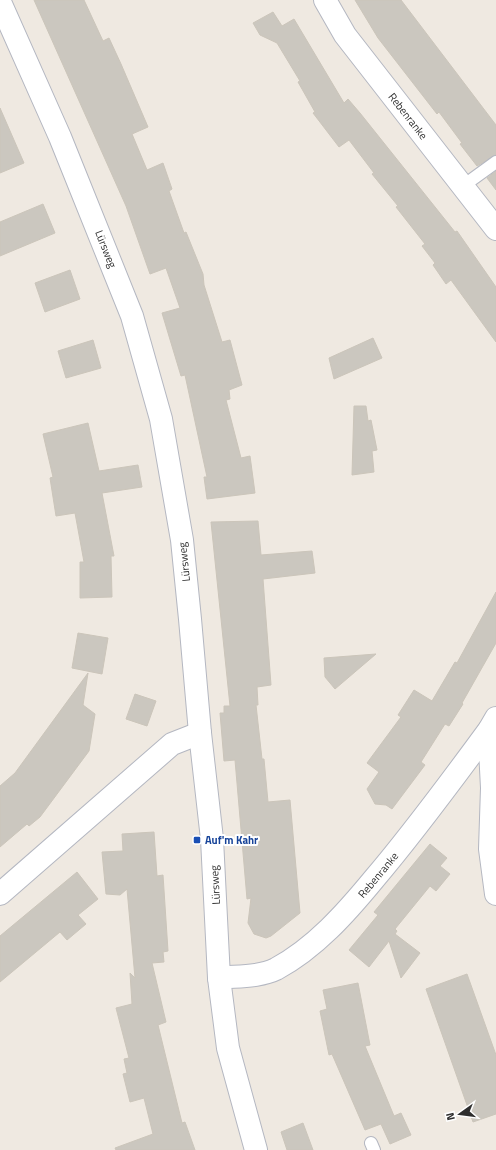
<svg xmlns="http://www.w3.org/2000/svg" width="496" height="1150" viewBox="0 0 496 1150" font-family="'Titillium Web',sans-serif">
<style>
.building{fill:#cbc7bf;stroke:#cbc5ba}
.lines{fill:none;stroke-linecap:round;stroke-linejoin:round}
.lane-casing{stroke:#b4b7c1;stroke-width:14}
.street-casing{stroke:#b4b7c1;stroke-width:24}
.lane{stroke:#fff;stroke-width:12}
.street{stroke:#fff;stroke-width:22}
.transit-dot{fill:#1a4fb4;stroke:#fff;stroke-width:1.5}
.labels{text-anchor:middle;stroke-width:4;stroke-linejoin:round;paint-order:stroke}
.street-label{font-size:11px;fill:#2e2e2e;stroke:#fff}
.transit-label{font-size:11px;font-weight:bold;fill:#164399;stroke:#fff;text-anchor:start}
</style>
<rect width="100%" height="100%" fill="#efe9e1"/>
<!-- building -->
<g class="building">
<polygon points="34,0 84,0 103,41 109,38 121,64 148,127 132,134 147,170 163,163 172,189 169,191 184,233 186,232 203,274 204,285 222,342 230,340 242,385 229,390 230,399 226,400 241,458 250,456 255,493 207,499 204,477 207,477 185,375 181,376 162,313 180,308 166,268 150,274 126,206"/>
<polygon points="355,0 401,0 496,125 496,155 477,166 460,144 462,143 439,112 437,114 378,38"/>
<polygon points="273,12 282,26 294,19 344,103 348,99 360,113 455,232 457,231 496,287 496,342 451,280 446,284 433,265 435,263 422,246 425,244 396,207 398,206 372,174 374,173 349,140 339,147 313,113 315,112 298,82 300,81 277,43 260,35 253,23"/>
<polygon points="0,108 24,163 0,173"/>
<polygon points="496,171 496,190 487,178"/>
<polygon points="43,204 55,233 0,256 0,222"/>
<polygon points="70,270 80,299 45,312 35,283"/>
<polygon points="373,338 382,358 334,379 329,358"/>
<polygon points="93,340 101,368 66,378 58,351"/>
<polygon points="354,406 366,406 368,421 371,420 377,450 372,451 374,472 352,475"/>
<polygon points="88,423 99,471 138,465 142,487 102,493 114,556 111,556 112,597 80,598 80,562 84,562 75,513 56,516 50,478 53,477 43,434"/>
<polygon points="258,521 261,555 312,551 315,573 263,579 271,685 257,687 258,705 256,705 262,759 264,759 268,802 290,800 300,913 271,936 266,938 254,934 248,923 251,898 247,899 235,760 224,761 220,713 224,713 224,706 230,706 211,522"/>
<polygon points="496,592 496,643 462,703 463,704 449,726 445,724 421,762 425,765 392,809 386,805 375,804 367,789 379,772 367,763 401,717 398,715 414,690 432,701 455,662 457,663"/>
<polygon points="78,633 108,638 102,674 72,668"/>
<polygon points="376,654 335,689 325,677 324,658"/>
<polygon points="88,673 83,705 95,714 89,751 40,817 29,826 27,824 0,847 0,786 15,773"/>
<polygon points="135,694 156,701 147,726 126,719"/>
<polygon points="154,832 157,876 163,875 168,951 163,952 164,962 152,963 166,1022 158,1025 182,1123 185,1122 195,1150 116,1150 115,1148 153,1134 144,1098 130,1102 123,1074 127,1073 124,1059 129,1058 116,1008 132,1004 130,973 135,978 127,889 120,895 106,894 102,852 123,851 122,834"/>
<polygon points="430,844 447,858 440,866 450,874 436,891 430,886 395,929 397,931 395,934 420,953 401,978 389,941 369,967 349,950 378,915 374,912"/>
<polygon points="77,872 98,899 78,915 86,924 67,940 60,932 0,982 0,936"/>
<polygon points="467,974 496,1055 496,1114 473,1122 426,989"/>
<polygon points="358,983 370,1045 365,1046 394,1116 401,1113 411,1135 390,1144 381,1124 365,1130 332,1054 329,1055 320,1011 327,1009 323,990"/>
<polygon points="303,1123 313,1150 287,1150 281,1132"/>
</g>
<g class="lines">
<!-- lane casing -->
<g class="lane-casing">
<g id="lane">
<polyline points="463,186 496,162"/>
<polyline points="371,1143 374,1150"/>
</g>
</g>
<!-- street casing -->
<g class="street-casing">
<g id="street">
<polyline points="325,0 345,35 496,229"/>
<polyline points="0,2 60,137 132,316 161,419 182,540 190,619 200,733 212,839 219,978 228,1048 256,1150"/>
<polyline points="489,730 492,788 490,849 496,894"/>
<polyline points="0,894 172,744 200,733"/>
<path d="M219,978c18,-2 41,-1 57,-9 39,-21 70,-56 98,-90 41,-48 78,-99 115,-149l7,-12"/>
</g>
</g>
<!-- lane -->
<use href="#lane" class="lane"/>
<!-- street -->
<use href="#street" class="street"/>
</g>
<!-- markers -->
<rect class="transit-dot" x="193" y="836" width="8" height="8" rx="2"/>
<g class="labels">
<!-- street labels -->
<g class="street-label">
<text transform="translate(408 116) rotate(52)" y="4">Rebenranke</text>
<text transform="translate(106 249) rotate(68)" y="4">Lürsweg</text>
<text transform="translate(184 562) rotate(-96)" y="4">Lürsweg</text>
<text transform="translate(378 875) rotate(-50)" y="4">Rebenranke</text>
<text transform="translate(215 885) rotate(-93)" y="4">Lürsweg</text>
</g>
<!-- transit labels -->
<g class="transit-label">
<text x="205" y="844">Auf'm Kahr</text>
</g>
</g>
<!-- north arrow -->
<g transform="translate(460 1114) rotate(256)" stroke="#ffffff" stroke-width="3" paint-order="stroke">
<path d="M0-3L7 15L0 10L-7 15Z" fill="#2e2e2e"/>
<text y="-6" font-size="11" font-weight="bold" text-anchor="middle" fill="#2e2e2e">N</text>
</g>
</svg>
